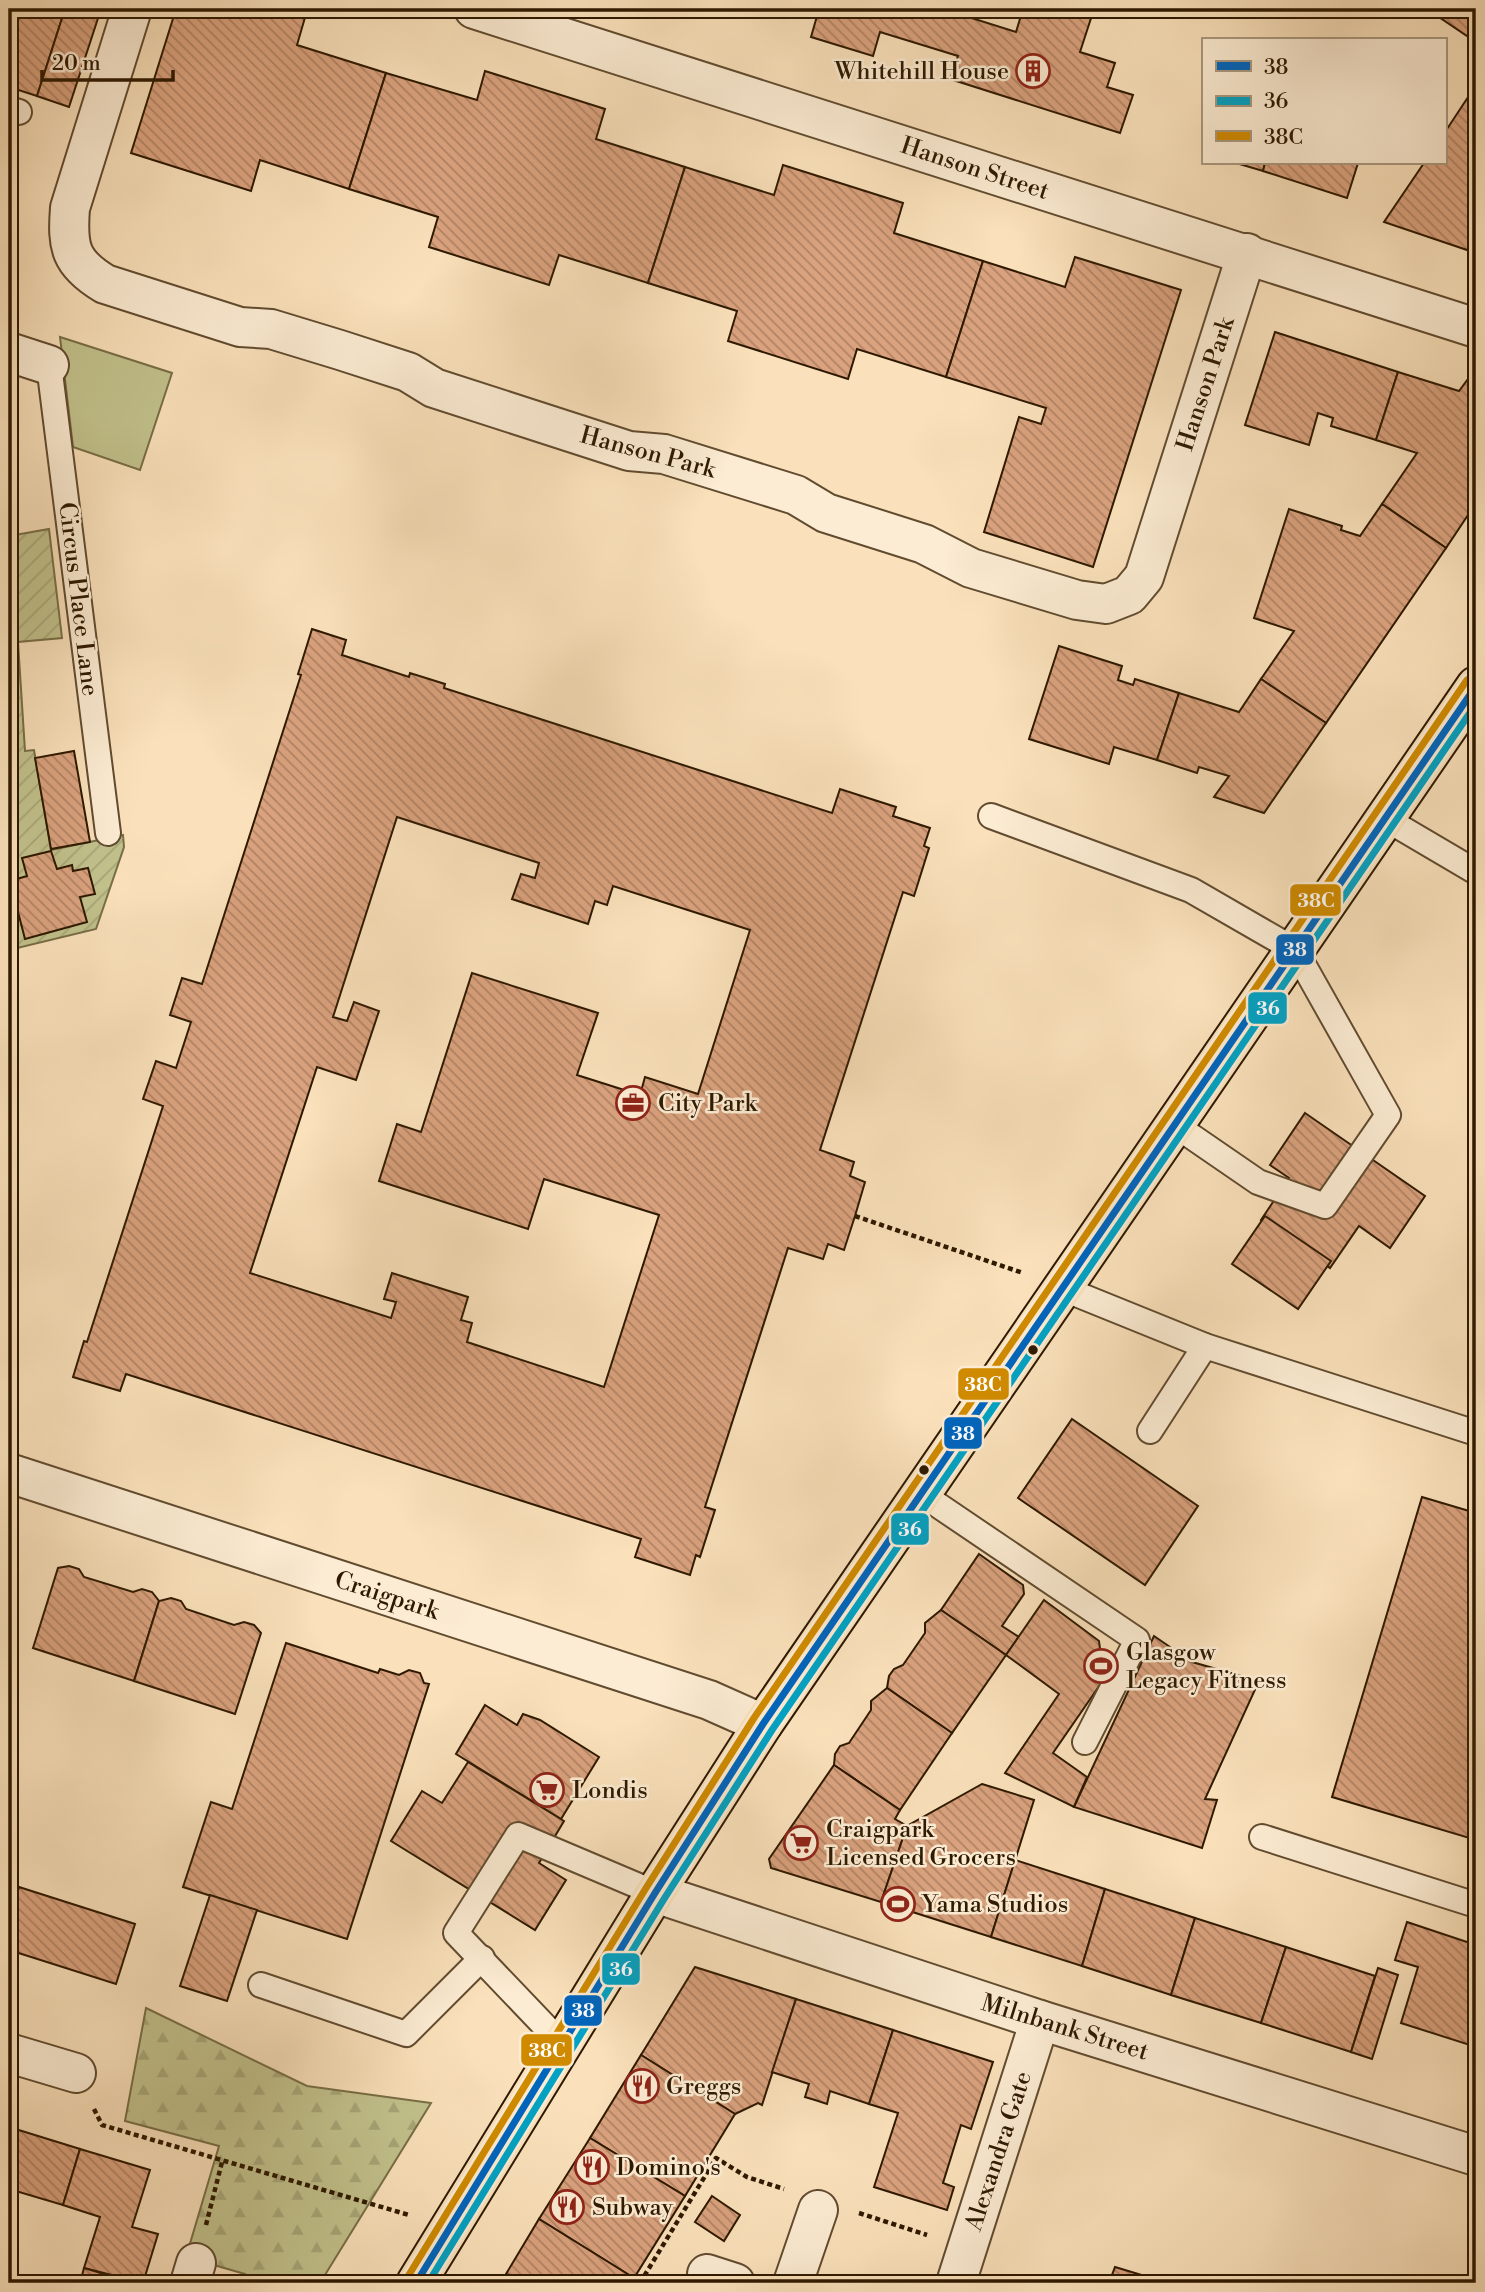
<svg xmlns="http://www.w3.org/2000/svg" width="1485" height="2292" viewBox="0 0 1485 2292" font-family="'Libre Bodoni',serif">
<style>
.green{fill:#c2c28d;stroke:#786e46;stroke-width:2}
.forest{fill:url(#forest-firs);stroke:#786e46;stroke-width:2}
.garden{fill:url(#garden-furrows);stroke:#786e46;stroke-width:2}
.building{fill:url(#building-back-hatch);stroke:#2e1900;stroke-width:2;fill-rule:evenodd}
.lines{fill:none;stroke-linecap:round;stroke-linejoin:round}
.service-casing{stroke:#614b2f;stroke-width:28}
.minor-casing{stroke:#614b2f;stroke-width:42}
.primary-casing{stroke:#2e1900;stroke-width:42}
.path{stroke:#2e1900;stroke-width:4.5;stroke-dasharray:5 3.5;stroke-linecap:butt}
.service{stroke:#fcecd3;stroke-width:24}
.minor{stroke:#fcecd3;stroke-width:38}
.primary{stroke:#fae1bb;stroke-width:38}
.bus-1-casing{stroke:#fcecd3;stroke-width:12}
.bus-2-casing{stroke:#fcecd3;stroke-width:12}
.bus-3-casing{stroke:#fcecd3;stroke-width:12}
.bus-1{stroke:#0065bd;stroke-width:7}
.bus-2{stroke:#02a2c4;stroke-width:7}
.bus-3{stroke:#cf8a00;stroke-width:7}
.bus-dot{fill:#2e1900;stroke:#fcecd3;stroke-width:2.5}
.labels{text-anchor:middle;stroke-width:5;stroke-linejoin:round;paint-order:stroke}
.poi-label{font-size:24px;fill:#2e1900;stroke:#fcecd3;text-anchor:start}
.street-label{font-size:24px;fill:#2e1900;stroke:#fcecd3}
.line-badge{stroke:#fcecd3;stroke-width:2.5}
.badge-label{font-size:19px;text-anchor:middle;font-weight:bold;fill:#fff}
</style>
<defs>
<pattern id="forest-firs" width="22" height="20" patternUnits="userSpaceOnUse" patternTransform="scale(1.75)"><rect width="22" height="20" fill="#c2c28d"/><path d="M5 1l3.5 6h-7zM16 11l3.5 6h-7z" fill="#a7a678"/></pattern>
<pattern id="garden-furrows" width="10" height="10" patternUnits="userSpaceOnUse" patternTransform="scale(1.75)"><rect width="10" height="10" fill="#c2c28d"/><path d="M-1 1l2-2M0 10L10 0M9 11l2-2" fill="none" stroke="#a7a678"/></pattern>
<pattern id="building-back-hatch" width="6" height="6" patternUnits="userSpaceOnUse" patternTransform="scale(1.75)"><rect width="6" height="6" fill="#daa27e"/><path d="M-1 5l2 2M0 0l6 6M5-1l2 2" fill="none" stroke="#b18365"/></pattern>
</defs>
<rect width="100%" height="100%" fill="#fae1bb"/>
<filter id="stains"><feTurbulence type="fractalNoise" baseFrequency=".00286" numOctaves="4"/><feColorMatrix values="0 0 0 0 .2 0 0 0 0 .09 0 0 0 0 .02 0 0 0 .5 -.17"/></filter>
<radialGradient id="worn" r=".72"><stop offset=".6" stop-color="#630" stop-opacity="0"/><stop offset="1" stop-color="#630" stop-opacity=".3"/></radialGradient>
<!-- green -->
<polygon class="green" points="60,337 172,373 140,470 73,447"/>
<!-- forest -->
<polygon class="forest" points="146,2008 307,2086 431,2103 320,2283 243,2283 245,2274 186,2257 219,2146 125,2121"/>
<!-- garden -->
<polygon class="garden" points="49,529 62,638 18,642 25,751 34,750 51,850 123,835 124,847 96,929 9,950 9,536"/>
<!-- building -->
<g class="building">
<polygon points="9,9 65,9 37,96 9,87"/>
<polygon points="65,9 101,9 69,107 37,96"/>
<polygon points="176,9 288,9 306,14 297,45 386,73 349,189 260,160 251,191 131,153"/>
<polygon points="819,9 943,9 1016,32 1023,9 1094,9 1080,52 1115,63 1107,87 1133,95 1120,133 950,79 958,56 880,32 873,56 811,37"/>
<polygon points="1427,9 1476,9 1476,42"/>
<polygon points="485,71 605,109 596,139 685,167 648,283 559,255 549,285 429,247 438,217 349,189 386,73 477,100"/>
<polygon points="1476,85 1476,253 1384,222 1424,163 1445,163 1445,132"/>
<polygon points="1236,163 1265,163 1263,171"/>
<polygon points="1265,163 1358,163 1347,198 1263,171"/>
<polygon points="783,165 903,203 894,233 983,261 946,377 857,349 848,379 728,341 737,311 648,283 685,167 774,195"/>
<polygon points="1075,257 1181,290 1093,567 984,532 1019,417 1041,424 1046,408 946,377 983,261 1065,287"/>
<polygon points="1275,332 1398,372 1376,440 1331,426 1333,418 1318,413 1309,445 1245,425"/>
<polygon points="1398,372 1459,391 1468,379 1476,382 1476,503 1446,548 1382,504 1417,453 1376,440"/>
<polygon points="1382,504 1446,548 1326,723 1261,679 1294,631 1254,618 1289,509 1342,526 1341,530 1360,536"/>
<path d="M312,629l34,11 -4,15 67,22 1,-4 35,11 -1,4 388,125 8,-24 56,18 -3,9 37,12 -6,18 5,2 -15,48 -11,-4 -83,258 34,12 -4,14 15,6 -10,34 -11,34 -16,-6 -5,15 -35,-11 -83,259 10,3 -15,47 -4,-2 -6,20 -55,-18 6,-18 -515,-165 -6,17 -47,-14 11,-36 3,1 76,-236 -20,-7 13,-38 20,7 15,-46 -21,-7 12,-37 20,6 99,-309 -3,-1zM397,817l142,46 -4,15 -14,-4 -9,25 76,25 7,-23 12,4 6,-19 137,44 -52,164 -53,-17 -5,18 -63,-20 21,-62 -126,-40 -51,159 -24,-8 -18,57 149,48 16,-50 115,36 -55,172 -137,-45 5,-19 -11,-3 7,-23 -76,-24 -8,26 12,3 -5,16 -141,-45 67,-206 39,13 23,-69 -25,-9 -7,19 -14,-4z"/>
<polygon points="1059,646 1122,666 1118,680 1133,685 1135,679 1179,693 1157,760 1114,747 1109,764 1029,739"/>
<polygon points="1261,679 1326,723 1264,813 1214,797 1229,776 1199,767 1197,773 1157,760 1179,693 1239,712"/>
<polygon points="74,751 90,842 51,849 35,758"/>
<polygon points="51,851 57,869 72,865 73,871 88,868 95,894 80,897 87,922 25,939 10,881 27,876 22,858"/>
<polygon points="1305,1113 1425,1196 1390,1248 1359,1226 1330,1268 1261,1220 1289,1178 1270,1165"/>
<polygon points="1265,1216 1331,1261 1298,1309 1232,1264"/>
<polygon points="1072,1419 1198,1506 1145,1585 1018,1498"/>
<polygon points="1422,1497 1476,1513 1476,1840 1332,1797"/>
<polygon points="979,1554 1023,1585 1024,1594 1002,1626 1019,1637 1006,1655 941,1610"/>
<polygon points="69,1566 79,1569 84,1577 133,1592 142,1589 152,1592 159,1601 134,1681 33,1648 58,1568"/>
<polygon points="171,1598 181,1601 186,1609 234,1625 244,1622 254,1625 261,1633 235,1714 134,1681 159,1601"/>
<polygon points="1044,1600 1099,1641 1104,1679 1053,1753 1087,1777 1074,1807 1005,1773 1059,1694 1006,1655"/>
<polygon points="941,1610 1006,1655 952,1733 887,1688 889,1676 894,1669 903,1665 925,1633 925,1623"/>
<polygon points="1154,1636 1192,1662 1259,1681 1205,1799 1217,1800 1202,1848 1074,1807"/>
<polygon points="286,1643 378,1673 380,1669 399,1675 409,1670 420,1673 424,1683 429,1684 347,1939 183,1887 211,1802 232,1809"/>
<polygon points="887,1688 952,1733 900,1810 834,1765 835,1754 840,1746 849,1743 871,1710 871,1701"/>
<polygon points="485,1705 517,1725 523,1714 540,1720 599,1757 561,1819 456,1754"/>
<polygon points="468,1762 564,1821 539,1863 566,1880 535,1930 391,1841 422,1791 442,1803"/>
<polygon points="834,1765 900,1810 895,1819 907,1826 881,1902 771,1868 769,1859"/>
<polygon points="982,1784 1034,1800 991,1937 881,1902 907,1826"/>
<polygon points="1015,1860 1105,1889 1082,1966 991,1937"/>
<polygon points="9,1883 19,1887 9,1920"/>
<polygon points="19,1887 135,1924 116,1984 9,1950 9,1920"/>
<polygon points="1105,1889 1195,1918 1171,1995 1082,1966"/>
<polygon points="210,1895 257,1910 227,2001 180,1986"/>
<polygon points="1195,1918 1286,1947 1261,2023 1171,1995"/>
<polygon points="1407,1922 1476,1945 1476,2047 1401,2023 1418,1967 1395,1960"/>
<polygon points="1286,1947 1375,1976 1351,2052 1261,2023"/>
<polygon points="695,1967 796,1999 762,2105 758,2103 735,2114 641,2055"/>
<polygon points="1378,1968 1398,1975 1372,2059 1351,2052"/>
<polygon points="796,1999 893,2030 869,2104 830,2091 827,2104 815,2100 805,2097 809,2084 772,2072"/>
<polygon points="893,2030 993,2062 971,2129 961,2125 943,2183 954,2187 947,2210 874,2187 898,2113 869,2104"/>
<polygon points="641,2055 735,2114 685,2196 590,2138"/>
<polygon points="9,2127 80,2149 63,2205 9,2189"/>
<polygon points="590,2138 685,2196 634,2278 539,2219"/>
<polygon points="80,2149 150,2170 132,2227 158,2234 143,2283 84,2268 100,2217 63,2205"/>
<polygon points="712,2196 740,2215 724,2241 695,2222"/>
<polygon points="539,2219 634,2278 631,2283 533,2283 506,2274"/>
<polygon points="1115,2267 1168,2283 1109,2283"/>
<polygon points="84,2268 135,2283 80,2283"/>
</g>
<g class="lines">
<!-- service casing -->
<g class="service-casing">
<g id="service">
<polyline points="9,109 19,112"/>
<polyline points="49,365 108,833"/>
<polyline points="991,816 1191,890 1295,950 1388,1115 1325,1206 1258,1182 1175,1125"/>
<polyline points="1386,819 1476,872"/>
<polyline points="1064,1289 1205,1346 1476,1433"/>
<polyline points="1150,1431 1205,1346"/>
<polyline points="923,1495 1137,1640 1085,1742"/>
<polyline points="1262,1837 1476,1905"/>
<polyline points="261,1985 406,2034 482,1958"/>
<polyline points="562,2044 456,1933 518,1835 655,1893"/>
</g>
</g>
<!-- minor casing -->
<g class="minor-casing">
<g id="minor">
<path d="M132,9l-62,199c-3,39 0,55 35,76l135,43 31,2 69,21 68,22 26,16 195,63 35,3 132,41 30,18 98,31 47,24 106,32 29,4 23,-9 15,-18 103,-324"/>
<polyline points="474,9 1476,328"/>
<polyline points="9,352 49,365"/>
<polyline points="9,1473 709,1700 763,1724"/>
<polyline points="655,1893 1040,2020 1476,2156"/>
<polyline points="9,2053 76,2073"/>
<polyline points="707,2274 735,2283"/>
<polyline points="190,2283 196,2263"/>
<polyline points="793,2283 818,2210"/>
<polyline points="956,2283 1040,2020"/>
</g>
</g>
<!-- primary casing -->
<g class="primary-casing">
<polyline id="primary" points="416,2283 655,1893 763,1724 1476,686"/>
</g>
<!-- path -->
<g class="path">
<polyline points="855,1216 1023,1273"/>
<polyline points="94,2109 102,2125 409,2215"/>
<polyline points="859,2213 927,2235"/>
<polyline points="206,2225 222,2162"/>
<polyline points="640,2283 716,2158 747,2177 784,2189"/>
</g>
<!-- service -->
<use href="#service" class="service"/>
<!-- minor -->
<use href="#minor" class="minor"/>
<!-- primary -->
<use href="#primary" class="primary"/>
<!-- bus-1 casing -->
<g class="bus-1-casing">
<polyline id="bus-1" points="416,2283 655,1893 763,1724 1476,686"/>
</g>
<!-- bus-2 casing -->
<g class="bus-2-casing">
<polyline id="bus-2" points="428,2283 664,1899 772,1730 1476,704"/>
</g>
<!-- bus-3 casing -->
<g class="bus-3-casing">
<polyline id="bus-3" points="407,2278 646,1888 754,1718 1467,680"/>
</g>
<!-- bus-1 -->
<use href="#bus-1" class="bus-1"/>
<!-- bus-2 -->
<use href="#bus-2" class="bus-2"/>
<!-- bus-3 -->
<use href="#bus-3" class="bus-3"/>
</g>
<!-- icons -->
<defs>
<g id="building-ring" transform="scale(1.75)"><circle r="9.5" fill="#fcecd3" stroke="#8f2418" stroke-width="1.5"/><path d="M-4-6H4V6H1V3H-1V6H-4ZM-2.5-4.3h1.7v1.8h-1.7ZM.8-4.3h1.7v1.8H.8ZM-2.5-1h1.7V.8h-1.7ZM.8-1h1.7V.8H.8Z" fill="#8f2418"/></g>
<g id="office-ring" transform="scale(1.75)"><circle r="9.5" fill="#fcecd3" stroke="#8f2418" stroke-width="1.5"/><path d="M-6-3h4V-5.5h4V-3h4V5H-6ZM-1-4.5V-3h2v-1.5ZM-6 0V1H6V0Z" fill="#8f2418"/></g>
<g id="stadium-ring" transform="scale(1.75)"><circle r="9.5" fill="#fcecd3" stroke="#8f2418" stroke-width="1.5"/><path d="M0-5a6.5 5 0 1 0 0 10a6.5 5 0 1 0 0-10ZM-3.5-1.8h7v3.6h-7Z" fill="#8f2418"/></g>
<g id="supermarket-ring" transform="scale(1.75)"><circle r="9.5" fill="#fcecd3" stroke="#8f2418" stroke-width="1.5"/><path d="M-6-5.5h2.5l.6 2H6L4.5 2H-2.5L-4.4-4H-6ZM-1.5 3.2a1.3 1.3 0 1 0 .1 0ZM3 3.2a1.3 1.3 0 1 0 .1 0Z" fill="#8f2418"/></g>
<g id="restaurant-ring" transform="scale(1.75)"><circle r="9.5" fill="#fcecd3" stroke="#8f2418" stroke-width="1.5"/><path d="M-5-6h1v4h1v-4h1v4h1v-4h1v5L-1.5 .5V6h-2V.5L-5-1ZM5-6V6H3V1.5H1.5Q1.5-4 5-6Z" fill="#8f2418"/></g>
</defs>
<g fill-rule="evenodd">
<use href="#building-ring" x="1033" y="71"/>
<use href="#office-ring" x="633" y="1103"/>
<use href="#stadium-ring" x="1101" y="1666"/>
<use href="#supermarket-ring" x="547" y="1790"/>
<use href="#supermarket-ring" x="801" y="1843"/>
<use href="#stadium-ring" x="898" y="1904"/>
<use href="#restaurant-ring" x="642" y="2086"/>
<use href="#restaurant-ring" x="592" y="2167"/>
<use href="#restaurant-ring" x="567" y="2207"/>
</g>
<!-- markers -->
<g class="bus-dot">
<circle cx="1033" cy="1350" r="6"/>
<circle cx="924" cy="1470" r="6"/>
</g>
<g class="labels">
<!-- poi labels -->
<g class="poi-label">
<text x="1009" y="79" text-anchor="end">Whitehill House</text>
<text x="658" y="1111">City Park</text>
<text x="1126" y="1660">Glasgow<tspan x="1126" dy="28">Legacy Fitness</tspan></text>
<text x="572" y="1798">Londis</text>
<text x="826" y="1837">Craigpark<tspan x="826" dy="28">Licensed Grocers</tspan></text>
<text x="922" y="1912">Yama Studios</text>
<text x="666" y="2094">Greggs</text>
<text x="616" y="2175">Domino's</text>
<text x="592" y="2215">Subway</text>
</g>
<!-- street labels -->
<g class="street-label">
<text transform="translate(975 168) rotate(18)" y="8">Hanson Street</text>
<text transform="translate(1205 384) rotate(-72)" y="8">Hanson Park</text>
<text transform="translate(648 452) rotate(15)" y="8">Hanson Park</text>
<text transform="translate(79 599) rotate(83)" y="8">Circus Place Lane</text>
<text transform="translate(387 1595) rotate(18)" y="8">Craigpark</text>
<text transform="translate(1065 2027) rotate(17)" y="8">Milnbank Street</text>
<text transform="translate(998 2151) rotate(-72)" y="8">Alexandra Gate</text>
</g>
</g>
<g class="line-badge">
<rect x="1289" y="883" width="53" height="34" rx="7" fill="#cf8a00"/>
<rect x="1275" y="933" width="40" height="33" rx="7" fill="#0065bd"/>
<rect x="1247" y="991" width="41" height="34" rx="7" fill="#02a2c4"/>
<rect x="957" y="1367" width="53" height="34" rx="7" fill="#cf8a00"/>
<rect x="943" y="1416" width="40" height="34" rx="7" fill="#0065bd"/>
<rect x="890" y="1512" width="40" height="34" rx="7" fill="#02a2c4"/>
<rect x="601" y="1952" width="40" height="34" rx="7" fill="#02a2c4"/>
<rect x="563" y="1994" width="40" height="33" rx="7" fill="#0065bd"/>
<rect x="520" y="2033" width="53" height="34" rx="7" fill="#cf8a00"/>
</g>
<g class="badge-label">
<text x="1316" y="907">38C</text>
<text x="1295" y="956">38</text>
<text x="1268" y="1015">36</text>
<text x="983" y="1391">38C</text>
<text x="963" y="1440">38</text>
<text x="910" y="1536">36</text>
<text x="621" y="1976">36</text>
<text x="583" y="2017">38</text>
<text x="547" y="2057">38C</text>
</g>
<!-- margin -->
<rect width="1485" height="2292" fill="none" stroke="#fae1bb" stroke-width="35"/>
<rect x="10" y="10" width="1464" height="2271" fill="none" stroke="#2e1900" stroke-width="3.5"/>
<rect x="18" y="18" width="1450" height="2257" fill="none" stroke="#2e1900" stroke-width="2"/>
<!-- legend -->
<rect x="1202" y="38" width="245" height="126" fill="#fcecd3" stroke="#aa987f" stroke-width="2"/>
<rect x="1216" y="61" width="35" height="10" fill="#0065bd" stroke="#aa987f" stroke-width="2"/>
<text x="1264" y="74" font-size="21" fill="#2e1900">38</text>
<rect x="1216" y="96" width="35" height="10" fill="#02a2c4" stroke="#aa987f" stroke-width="2"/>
<text x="1264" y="108" font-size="21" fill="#2e1900">36</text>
<rect x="1216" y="131" width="35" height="10" fill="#cf8a00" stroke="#aa987f" stroke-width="2"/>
<text x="1264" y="144" font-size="21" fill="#2e1900">38C</text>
<!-- scale -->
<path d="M42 70v10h131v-10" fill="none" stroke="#2e1900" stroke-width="3.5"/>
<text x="52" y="70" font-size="21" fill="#2e1900" stroke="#fcecd3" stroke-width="5" paint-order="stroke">20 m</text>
<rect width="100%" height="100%" filter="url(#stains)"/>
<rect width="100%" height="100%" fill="url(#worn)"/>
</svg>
